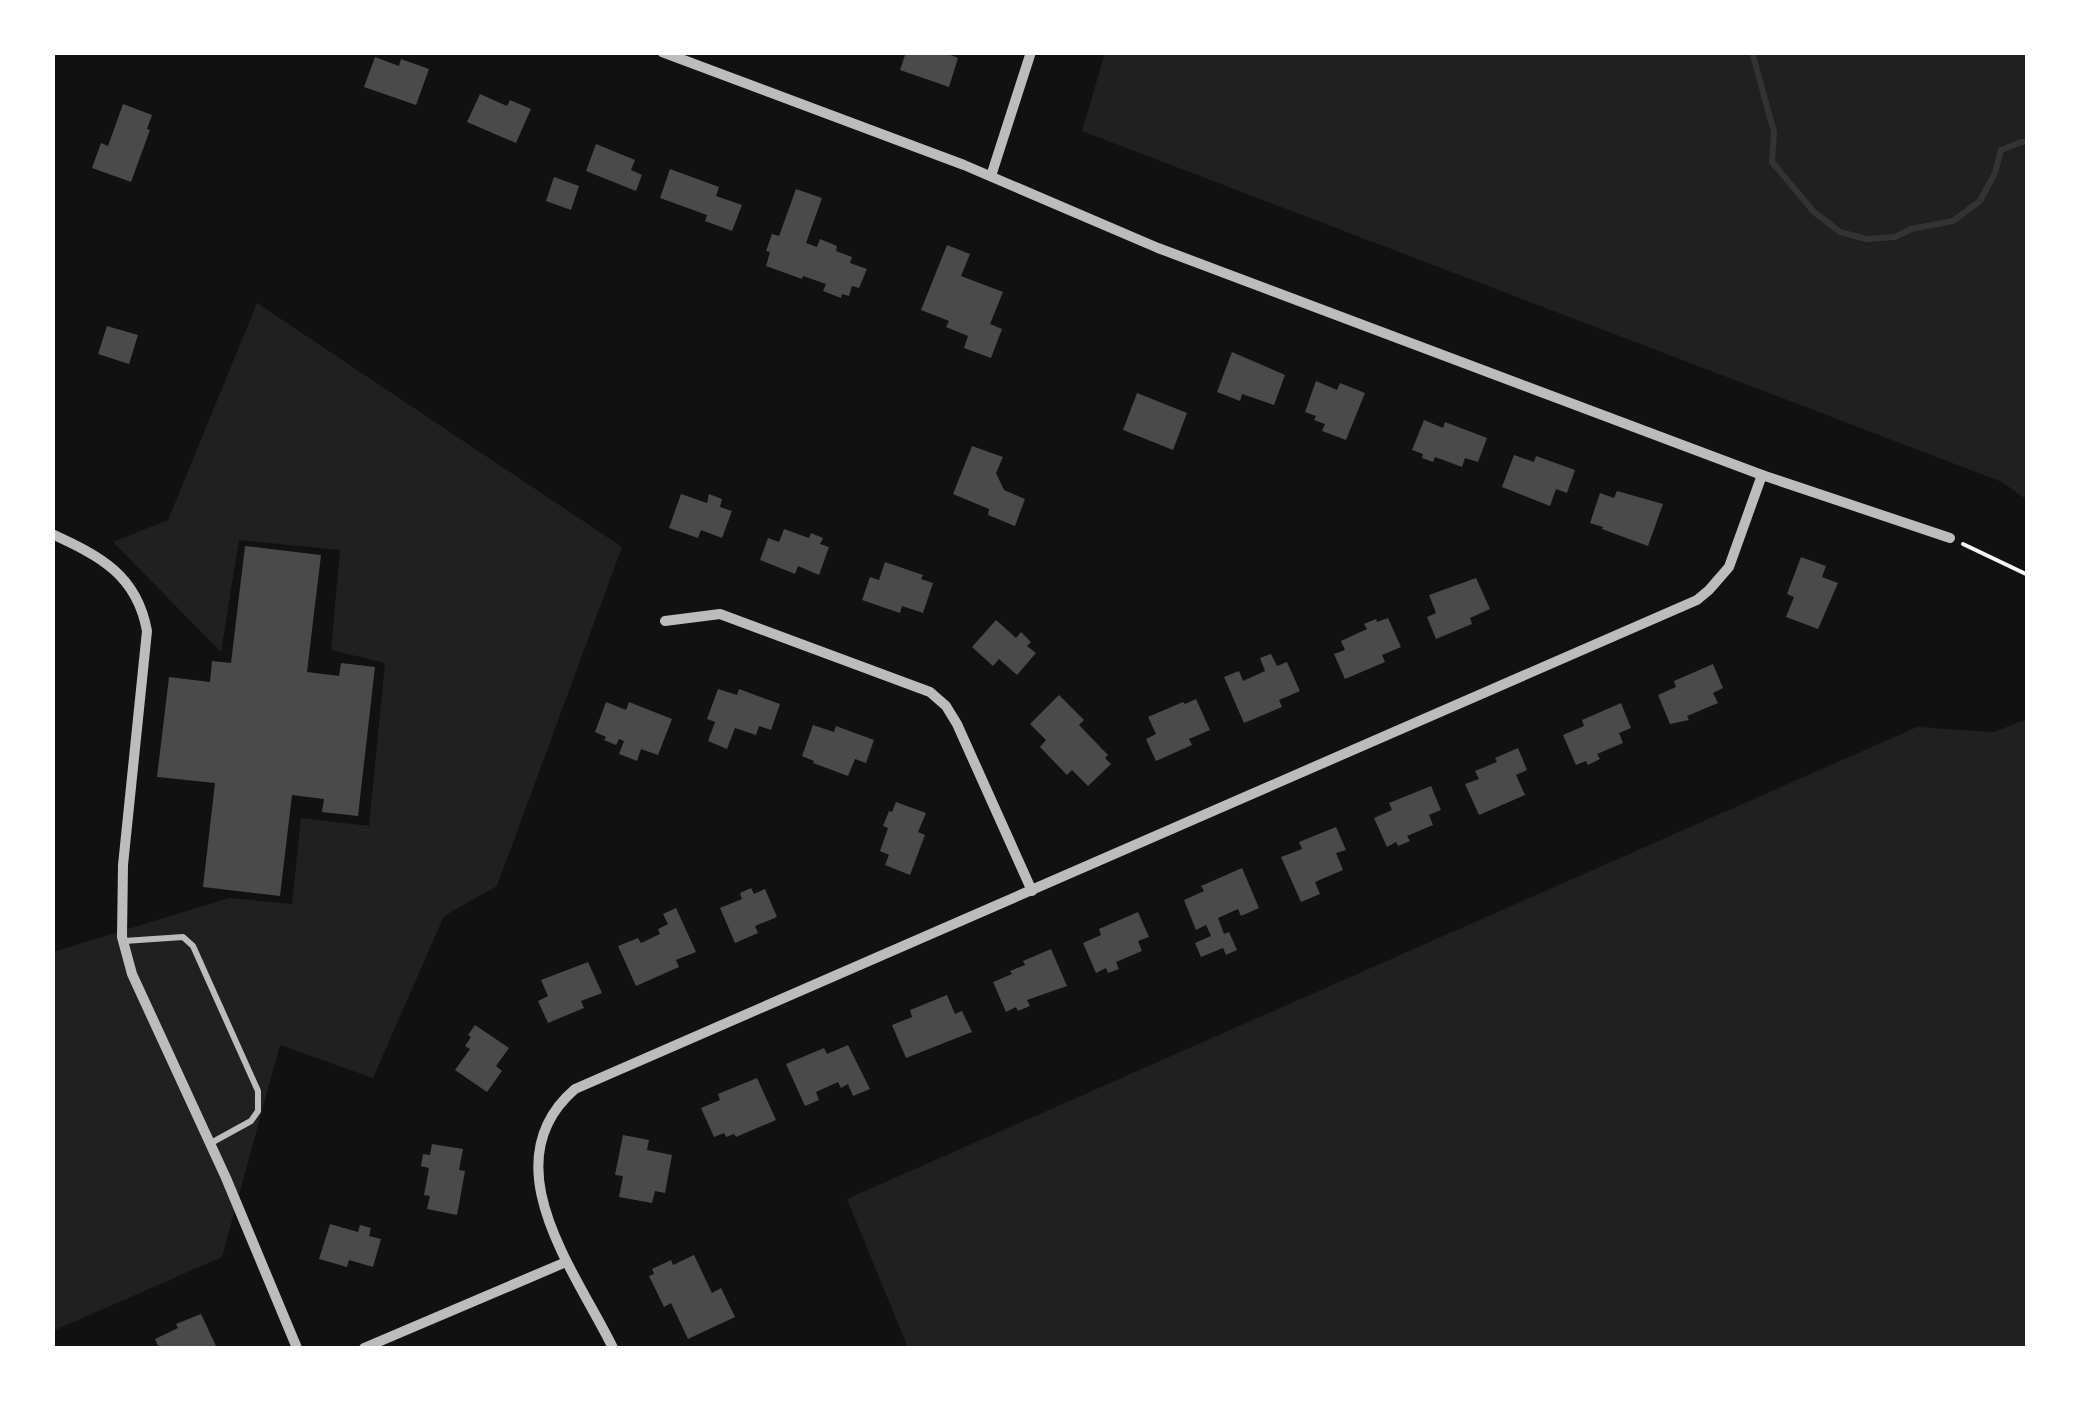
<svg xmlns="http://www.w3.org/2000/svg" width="2080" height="1401" viewBox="0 0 2080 1401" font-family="Arial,sans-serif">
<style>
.green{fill:#202020}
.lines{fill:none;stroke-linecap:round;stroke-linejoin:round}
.stream{stroke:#333;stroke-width:6}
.building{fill:#4a4a4a}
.path{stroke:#f5f5f5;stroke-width:4}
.service{stroke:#bcbcbc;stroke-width:6}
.minor{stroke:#bcbcbc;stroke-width:10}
</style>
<rect width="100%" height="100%" fill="#111"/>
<!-- green -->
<g class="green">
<polygon points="1105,53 2027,53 2027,500 2002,482 1082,131"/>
<polygon points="257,303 622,547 497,886 444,916 373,1078 280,1045 222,1257 53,1331 53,952 229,898 292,904 301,818 369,826 385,663 331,650 340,550 239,540 221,652 113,542 168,520"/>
<polygon points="2027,719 2027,1348 908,1348 847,1199 1917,727 1994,732"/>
</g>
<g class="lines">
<!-- stream -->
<polyline class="stream" points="1752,52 1774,132 1772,162 1814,212 1840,232 1866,239 1895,237 1911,229 1953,221 1980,201 1995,173 2001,150 2021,142 2028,142"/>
</g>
<!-- building -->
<g class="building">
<polygon points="906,52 943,52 958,58 949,87 900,70"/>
<polygon points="375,57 399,66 401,59 429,69 416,105 364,87"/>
<polygon points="480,94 507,106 510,100 531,109 516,143 467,122"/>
<polygon points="123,104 152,115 147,129 150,130 131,182 92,168 101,143 108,146"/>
<polygon points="596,144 635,160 631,170 642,175 636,191 586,171"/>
<polygon points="670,169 719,187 716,196 742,205 732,231 705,221 707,215 660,198"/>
<polygon points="554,177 579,186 571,210 546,201"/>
<polygon points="796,189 822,198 806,243 817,247 820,239 837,246 836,251 852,257 850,263 867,269 859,288 852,286 849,296 842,294 841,298 823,291 826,284 803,276 802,279 766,266 770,252 766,251 772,234 779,236"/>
<polygon points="947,245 970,254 961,276 1003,292 990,324 1002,329 991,358 964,348 968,336 946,327 949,321 921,310"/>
<polygon points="107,326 138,335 129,364 98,354"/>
<polygon points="1232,352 1285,375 1274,405 1242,394 1240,401 1217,392"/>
<polygon points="1316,381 1337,390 1340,383 1365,393 1346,440 1322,431 1325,424 1314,420 1316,416 1305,412"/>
<polygon points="1137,393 1187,413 1173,450 1123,430"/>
<polygon points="1424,420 1443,428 1445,422 1487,438 1478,462 1465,458 1462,467 1435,457 1433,462 1422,458 1423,454 1412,450"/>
<polygon points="972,446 1003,457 996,473 1004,490 1025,499 1015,526 988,515 989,509 953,494"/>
<polygon points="1514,455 1534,462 1536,456 1575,470 1567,493 1556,489 1550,506 1502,487"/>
<polygon points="1617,491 1663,504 1648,546 1602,529 1603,527 1590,523 1600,493 1614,498"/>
<polygon points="681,494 707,503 709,494 722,499 720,507 732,511 722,538 701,530 698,538 669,528"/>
<polygon points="784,529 809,538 811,533 823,538 820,544 829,547 819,575 798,566 795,574 760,560 768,538 779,542"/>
<polygon points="245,546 321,555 307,672 339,676 341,663 375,667 358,816 322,812 324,799 292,795 280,896 203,887 215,783 157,777 169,677 210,682 212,661 231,663"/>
<polygon points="1801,557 1826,566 1822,577 1838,583 1818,629 1786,617 1794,597 1787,594"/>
<polygon points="885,562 923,575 921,579 933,583 923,613 902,606 900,613 862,600 870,577 879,580"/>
<polygon points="1476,578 1490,609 1470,618 1472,624 1436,639 1427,617 1436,613 1429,595"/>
<polygon points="1388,618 1401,647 1382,655 1385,662 1345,679 1334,654 1345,650 1341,641 1367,629 1364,624 1376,619 1377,622"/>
<polygon points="996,620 1016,638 1021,632 1031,642 1027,646 1036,653 1017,675 999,659 993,666 972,647"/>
<polygon points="1271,654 1277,666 1287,662 1300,691 1279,700 1282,707 1244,723 1224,677 1239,671 1243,681 1265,671 1260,658"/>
<polygon points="1713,664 1723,688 1713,693 1718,703 1687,716 1689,720 1670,724 1658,695 1676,687 1674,681"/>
<polygon points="718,689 737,695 739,689 780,704 771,730 759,726 756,735 735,728 727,749 708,741 715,722 707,719"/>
<polygon points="1059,695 1084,720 1079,725 1108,755 1105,758 1111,764 1088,786 1072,770 1067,775 1040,747 1046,740 1030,724"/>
<polygon points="1196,699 1210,730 1189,739 1192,745 1156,761 1146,739 1156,734 1148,717 1183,702 1185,704"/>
<polygon points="606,702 626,710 629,702 672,719 658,755 641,749 637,761 619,754 624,741 619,739 616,745 604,740 606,737 595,732"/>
<polygon points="1621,703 1631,728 1619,733 1623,743 1597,754 1600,759 1588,765 1586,761 1576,765 1563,735 1584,726 1582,720"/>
<polygon points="813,725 834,732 836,726 874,740 866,763 855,759 848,776 813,763 814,761 802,756"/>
<polygon points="1518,748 1527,770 1516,775 1525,795 1479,815 1465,784 1479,779 1475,771 1497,762 1495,758"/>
<polygon points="1431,786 1441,810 1429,815 1433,825 1407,836 1410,841 1398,846 1396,842 1387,847 1374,818 1392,810 1389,803"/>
<polygon points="896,802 926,813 918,832 925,835 910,875 885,865 889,855 880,851 888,828 883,826 889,811 892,812"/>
<polygon points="1336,827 1346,850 1336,853 1343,870 1315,882 1320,894 1301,902 1281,857 1302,849 1299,842"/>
<polygon points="1242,868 1259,908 1241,916 1238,909 1218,918 1224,934 1229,932 1237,950 1226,955 1223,948 1201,957 1195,943 1211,936 1206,925 1196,930 1184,900 1204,891 1201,886"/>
<polygon points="751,888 754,894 765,889 777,917 755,926 758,933 735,943 720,908 742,899 740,893"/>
<polygon points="676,908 696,952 676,960 679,967 636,986 618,946 638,938 641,943 660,934 658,929 668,924 663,914"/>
<polygon points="1138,912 1149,937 1138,941 1142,951 1116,962 1119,969 1108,973 1106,968 1096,973 1083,943 1101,935 1099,929"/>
<polygon points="1051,949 1067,986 1027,1000 1030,1006 1018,1011 1016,1007 1006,1012 993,982 1012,974 1010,971 1025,965 1023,961"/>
<polygon points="588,962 602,993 581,1001 584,1008 548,1023 538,1001 548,996 541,980"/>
<polygon points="947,995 955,1014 962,1011 972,1032 906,1058 892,1025 912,1017 910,1010"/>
<polygon points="475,1025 509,1048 496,1066 502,1071 487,1092 455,1070 470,1049 465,1046 471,1037 468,1035"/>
<polygon points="848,1045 870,1089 853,1096 848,1084 841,1088 838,1082 816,1092 819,1100 805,1106 786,1064 824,1048 827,1054"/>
<polygon points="757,1078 776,1120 736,1137 734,1134 726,1137 724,1133 714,1137 701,1108 720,1100 718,1094"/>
<polygon points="623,1135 649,1140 647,1150 672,1155 665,1193 655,1191 652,1203 619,1197 623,1176 615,1175"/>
<polygon points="432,1144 463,1149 459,1170 465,1171 457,1215 427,1209 430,1196 424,1195 429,1168 421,1166 423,1154 430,1155"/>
<polygon points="330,1224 358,1232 360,1225 371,1228 369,1236 381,1239 373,1267 349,1260 347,1267 319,1259"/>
<polygon points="694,1255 712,1293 721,1288 735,1317 688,1339 671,1303 664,1307 649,1276 654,1274 652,1269 671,1260 673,1265"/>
<polygon points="201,1314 216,1346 212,1348 159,1348 155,1339 178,1328 176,1324"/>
</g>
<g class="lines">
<!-- path -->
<polyline class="path" points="1963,544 2028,575"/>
<!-- service -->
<polyline class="service" points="124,941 183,937 193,946 258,1091 258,1111 251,1121 211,1143"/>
<!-- minor -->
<g class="minor">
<polyline points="662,52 964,165 1158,248 1762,475 1950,538"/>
<polyline points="991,176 1031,52"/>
<path d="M52,534c48,22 85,41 95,97l-24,234 -1,72 10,37 94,204 71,170"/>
<polyline points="665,621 720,614 930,692 946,706 957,724 1032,891"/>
<polyline points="364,1348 566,1262"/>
<path d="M613,1348c-37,-76 -124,-185 -38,-259l1122,-489 12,-10 20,-23 33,-92"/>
</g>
</g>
<!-- border -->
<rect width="2080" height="1401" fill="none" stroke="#ffffff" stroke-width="110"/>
</svg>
